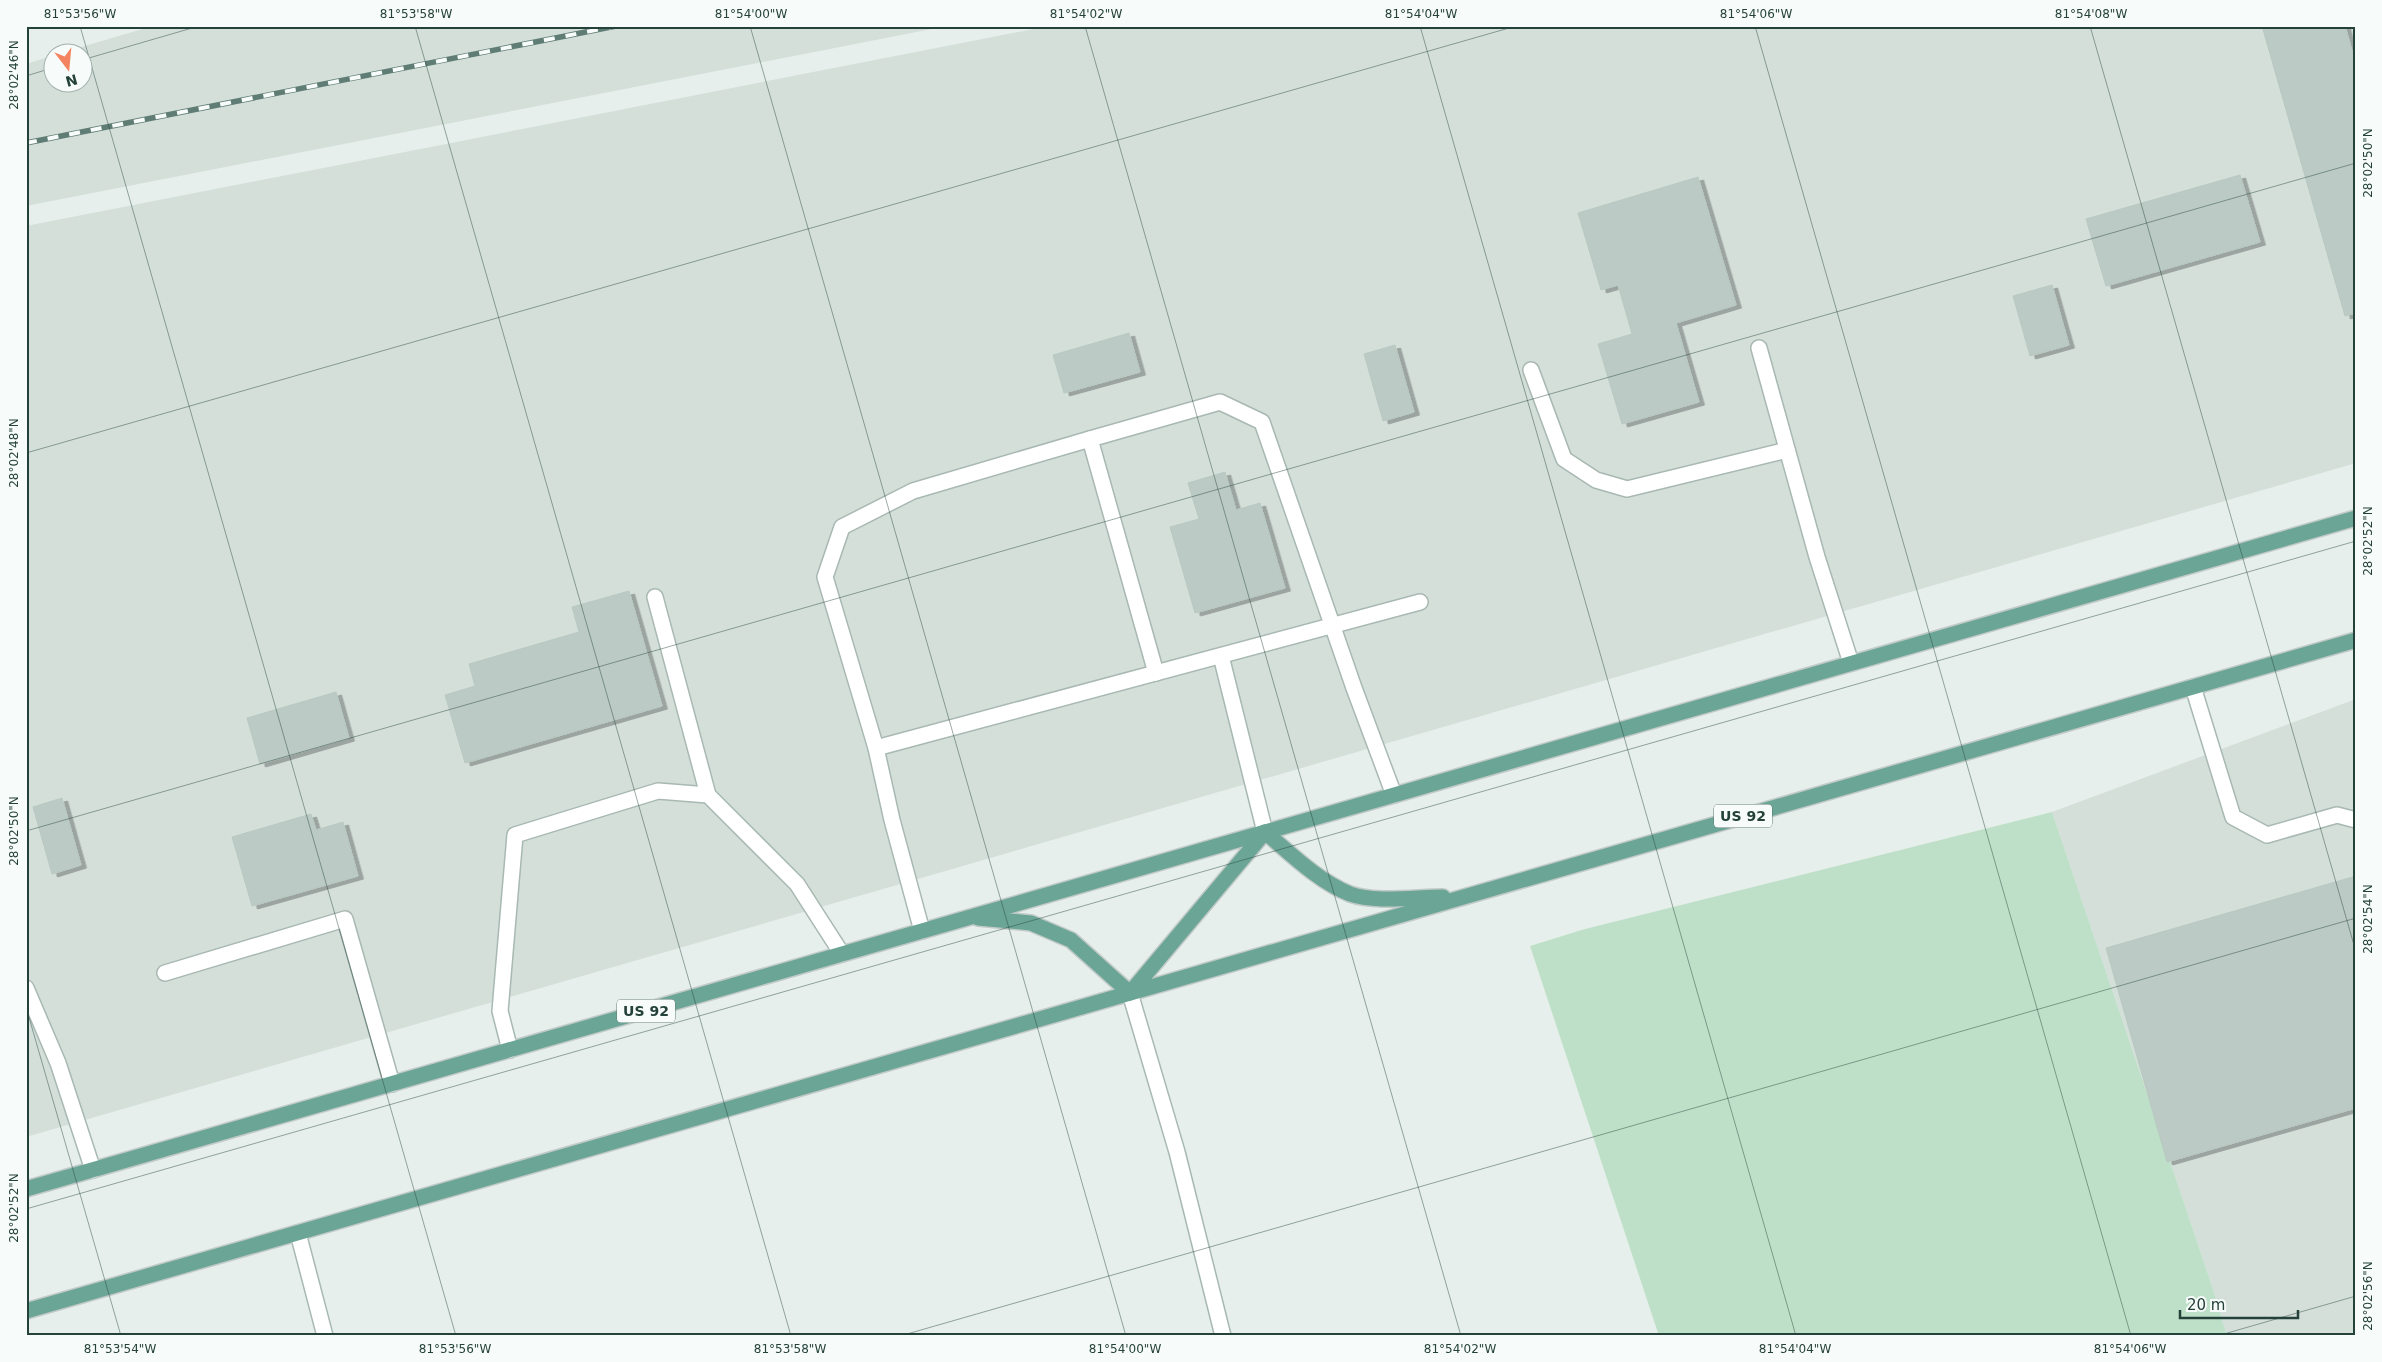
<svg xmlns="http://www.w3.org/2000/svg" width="2382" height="1362" viewBox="0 0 2382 1362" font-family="'DejaVu Sans',sans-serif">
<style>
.built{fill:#d4dfda}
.green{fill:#bfe0c8}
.building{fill:#bbcac4;stroke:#b8c9c2;filter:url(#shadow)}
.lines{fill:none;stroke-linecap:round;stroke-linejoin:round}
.minor-casing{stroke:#a8b8b2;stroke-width:18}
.major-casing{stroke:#c2cac8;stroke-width:18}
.minor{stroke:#fff;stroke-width:15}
.major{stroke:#6aa596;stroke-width:15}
.rail-casing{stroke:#5f7d75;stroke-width:5.5}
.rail{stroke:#f7fbf9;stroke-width:4;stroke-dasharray:11;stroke-linecap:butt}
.ticks{fill:none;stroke:#24423a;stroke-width:1;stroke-opacity:0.45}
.labels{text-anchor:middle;stroke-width:4;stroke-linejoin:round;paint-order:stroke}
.shield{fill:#f7fbf9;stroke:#637a73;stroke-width:1}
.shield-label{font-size:14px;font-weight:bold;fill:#24423a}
.neatline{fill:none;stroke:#24423a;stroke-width:2}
.ticks-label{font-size:12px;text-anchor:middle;fill:#24423a}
</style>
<defs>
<filter id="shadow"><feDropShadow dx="5.5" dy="3" stdDeviation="0" flood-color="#0004"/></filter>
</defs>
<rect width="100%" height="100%" fill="#e6efeb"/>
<!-- built -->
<g class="built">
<polygon points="153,26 947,26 26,206 26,64 52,56 52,82 82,82 82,52 64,52"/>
<polygon points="1049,26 2356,26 2356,463 26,1137 26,226"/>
<polygon points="2356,699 2356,1336 2227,1336 2212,1286 2052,812"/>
</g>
<!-- green -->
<polygon class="green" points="2052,812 2212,1286 2227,1336 1659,1336 1530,946 1585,929"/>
<!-- building -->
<g class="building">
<polygon points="2262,26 2345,26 2356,65 2356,313 2345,316"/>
<polygon points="2240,175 2260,242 2106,286 2086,219"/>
<polygon points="1698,177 1736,305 1676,323 1699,402 1622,424 1598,344 1632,334 1618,285 1601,290 1578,213"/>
<polygon points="2052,285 2069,345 2030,356 2013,296"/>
<polygon points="1129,333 1140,372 1064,393 1053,355"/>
<polygon points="1395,345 1414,412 1383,421 1364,354"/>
<polygon points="1225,472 1236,510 1260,503 1285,588 1195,613 1170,527 1199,519 1188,483"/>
<polygon points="629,591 662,706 465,763 445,695 475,686 469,664 579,632 572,607"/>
<polygon points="336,692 349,738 260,764 247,718"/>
<polygon points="62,798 81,865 52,874 33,807"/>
<polygon points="311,814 316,830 343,822 358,876 252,906 232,837"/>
<polygon points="2356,876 2356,1108 2167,1162 2106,948"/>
</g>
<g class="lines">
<!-- minor casing -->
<g class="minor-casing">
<g id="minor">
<polyline points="1759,348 1817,557 1851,663"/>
<polyline points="1531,370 1564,459 1596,480 1627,489 1787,450"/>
<polyline points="655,597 708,795"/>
<polyline points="1221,656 1265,832"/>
<polyline points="1156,673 1090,439 1220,402 1262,422 1354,688 1394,795"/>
<polyline points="2193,687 2233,817 2267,835 2337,815 2356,820"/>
<polyline points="876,748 825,577 842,527 913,491 1090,439"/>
<polyline points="922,931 892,820 876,748 1420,602"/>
<polyline points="165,973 345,919 392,1084"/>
<polyline points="26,988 58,1063 93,1170"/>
<polyline points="1130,993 1177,1152 1223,1336"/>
<polyline points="510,1050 500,1011 515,835 658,791 708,795 797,884 842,954"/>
<polyline points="298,1233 325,1336"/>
</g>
</g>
<!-- major casing -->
<g class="major-casing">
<g id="major">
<path d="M1265,832c26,22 53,49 85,62 25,9 66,3 93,3"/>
<polyline points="978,918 1031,923 1071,940 1130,993"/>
<polyline points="1130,993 1265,832"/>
<polyline points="26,1189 2356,518"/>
<polyline points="26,1311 2356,640"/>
</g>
</g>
<!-- minor -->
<use href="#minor" class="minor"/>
<!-- major -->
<use href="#major" class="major"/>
<!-- rail casing -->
<g class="rail-casing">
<polyline id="rail" points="26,143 616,26"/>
</g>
<!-- rail -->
<use href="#rail" class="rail"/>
</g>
<!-- ticks -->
<path class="ticks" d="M80,26l376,1310M415,26l376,1310M750,26l376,1310M1085,26l376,1310M1420,26l376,1310M1755,26l376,1310M2090,26l266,926M82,60l117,-34M26,76l26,-8M26,453l1490,-427M26,831l2330,-668M26,1007l95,329M26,1209l2330,-668M900,1336l1456,-418M2217,1336l139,-40"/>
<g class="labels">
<!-- shield labels -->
<g class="shield">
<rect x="1714" y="804.5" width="58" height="23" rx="4"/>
<rect x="617" y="999.5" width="58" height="23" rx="4"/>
</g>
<g class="shield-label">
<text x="1743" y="821">US 92</text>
<text x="646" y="1016">US 92</text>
</g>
</g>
<!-- border -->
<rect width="2382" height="1362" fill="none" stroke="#f7fbf9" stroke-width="55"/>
<!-- north arrow -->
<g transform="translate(68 68) rotate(164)"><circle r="24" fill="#f7fbf9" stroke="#a3b1ad"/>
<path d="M0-4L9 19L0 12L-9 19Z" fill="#f4845f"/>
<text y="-8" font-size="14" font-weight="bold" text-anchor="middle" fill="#24423a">N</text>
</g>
<!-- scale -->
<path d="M2180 1310v8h118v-8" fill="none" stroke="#24423a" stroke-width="2.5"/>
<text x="2187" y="1310" font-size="15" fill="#24423a" stroke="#f7fbf9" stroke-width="4" paint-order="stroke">20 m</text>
<rect x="28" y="28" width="2326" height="1306" class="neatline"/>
<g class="ticks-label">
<text x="80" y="18">81°53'56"W</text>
<text x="416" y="18">81°53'58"W</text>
<text x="751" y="18">81°54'00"W</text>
<text x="1086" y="18">81°54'02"W</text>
<text x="1421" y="18">81°54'04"W</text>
<text x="1756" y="18">81°54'06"W</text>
<text x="2091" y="18">81°54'08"W</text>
<text transform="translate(14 75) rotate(-90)" y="4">28°02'46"N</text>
<text transform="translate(2368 163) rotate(-90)" y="4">28°02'50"N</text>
<text transform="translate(14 453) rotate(-90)" y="4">28°02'48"N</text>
<text transform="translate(2368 541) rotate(-90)" y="4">28°02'52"N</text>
<text transform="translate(14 831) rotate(-90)" y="4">28°02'50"N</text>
<text transform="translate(2368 919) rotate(-90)" y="4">28°02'54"N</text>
<text transform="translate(14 1208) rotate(-90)" y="4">28°02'52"N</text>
<text transform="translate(2368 1296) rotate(-90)" y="4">28°02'56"N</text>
<text x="120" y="1353">81°53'54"W</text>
<text x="455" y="1353">81°53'56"W</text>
<text x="790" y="1353">81°53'58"W</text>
<text x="1125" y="1353">81°54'00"W</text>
<text x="1460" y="1353">81°54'02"W</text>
<text x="1795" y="1353">81°54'04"W</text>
<text x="2130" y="1353">81°54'06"W</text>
</g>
</svg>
